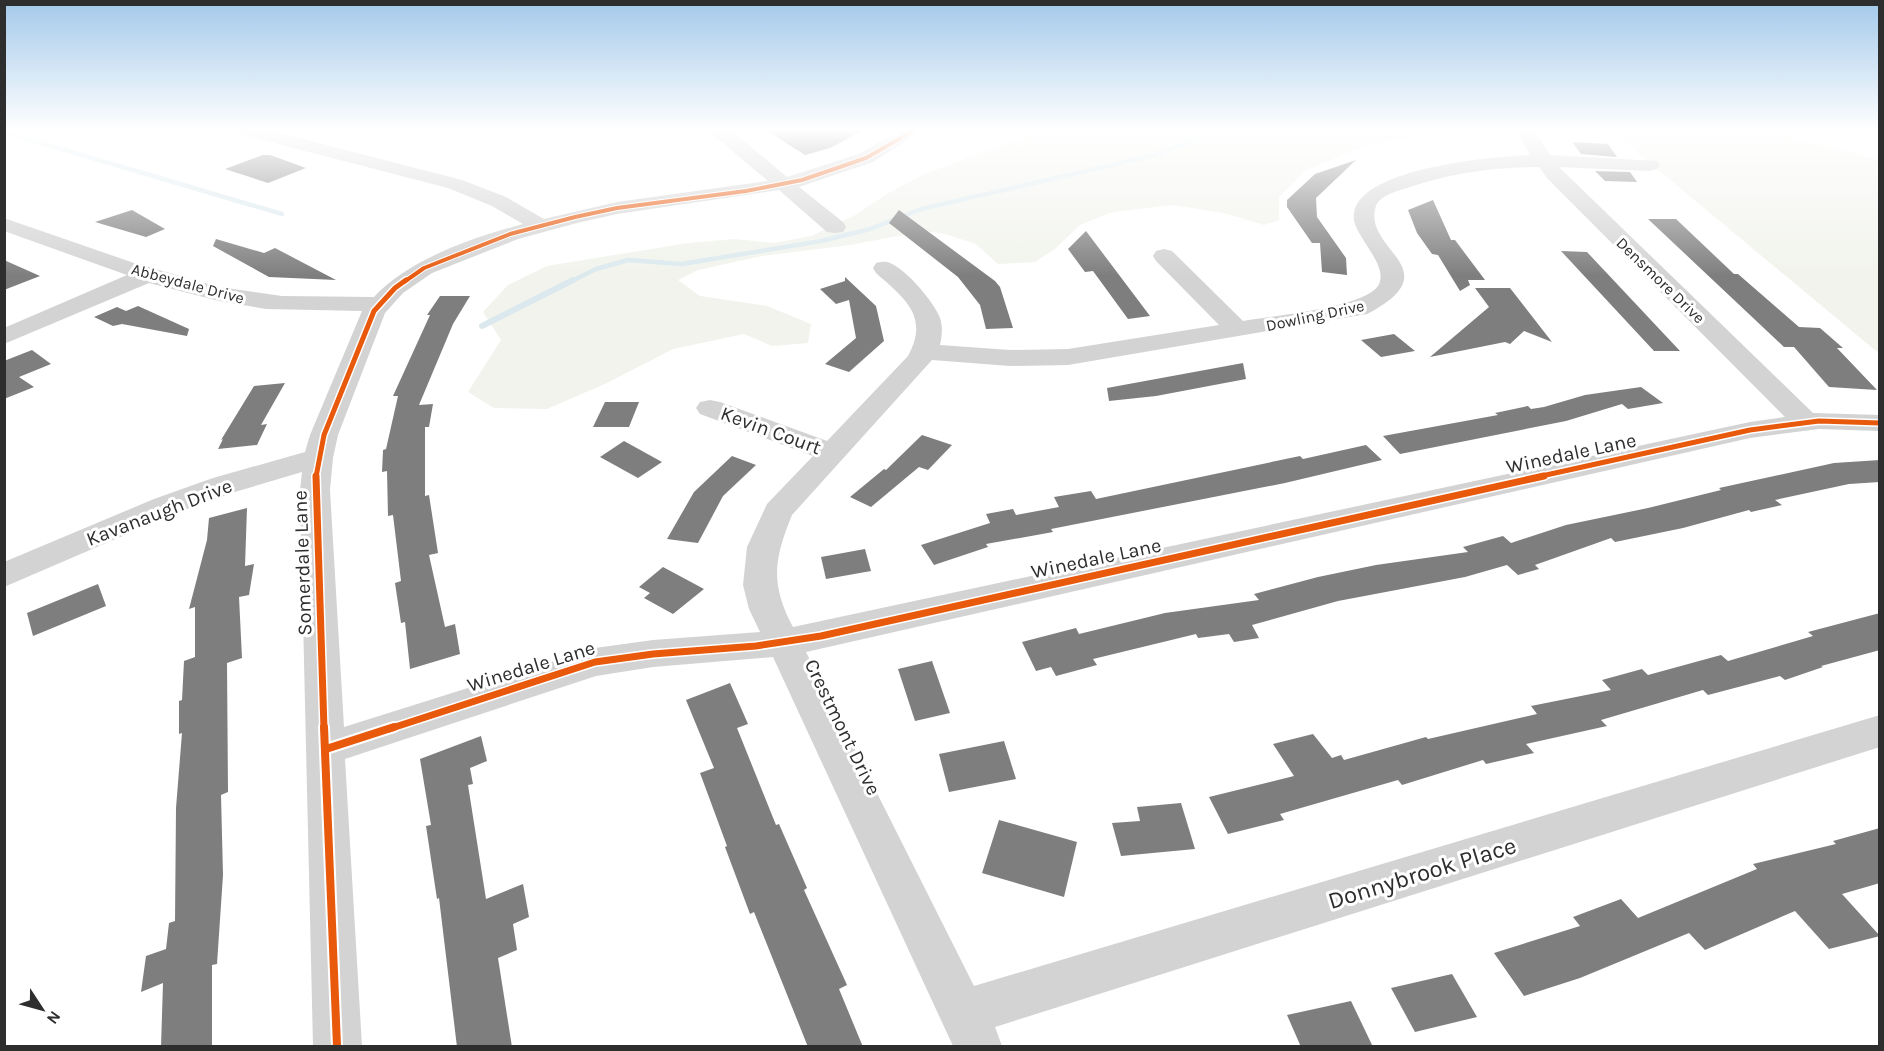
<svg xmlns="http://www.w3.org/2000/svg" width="1884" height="1051" viewBox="0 0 1884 1051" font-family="Karla,sans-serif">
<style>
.green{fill:#f1f3ec}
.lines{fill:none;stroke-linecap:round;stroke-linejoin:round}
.stream-far1{stroke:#dbe9ee;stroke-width:4.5}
.stream{stroke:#dbe9ee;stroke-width:6}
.building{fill:#7e7e7e}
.minor{fill:#d3d3d3;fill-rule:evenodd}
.cycleway-far3-casing{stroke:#fff;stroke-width:6}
.cycleway-far2-casing{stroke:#fff;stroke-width:8}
.cycleway-far1-casing{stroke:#fff;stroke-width:10}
.cycleway-casing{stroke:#fff;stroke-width:12}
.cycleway-far3{stroke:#e8590c;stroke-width:4}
.cycleway-far2{stroke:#e8590c;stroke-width:5}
.cycleway-far1{stroke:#e8590c;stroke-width:7}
.cycleway{stroke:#e8590c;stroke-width:8}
.labels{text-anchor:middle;stroke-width:6;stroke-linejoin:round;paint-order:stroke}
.far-street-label{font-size:16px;fill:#2e2e2e;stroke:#fff}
.street-label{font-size:20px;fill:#2e2e2e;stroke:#fff}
.near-street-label{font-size:24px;fill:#2e2e2e;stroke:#fff}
</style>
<rect width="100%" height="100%" fill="#fff"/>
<!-- green -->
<g class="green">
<polygon points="1081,129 1436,129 1430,133 1363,147 1306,170 1279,197 1279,220 1264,225 1224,213 1172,205 1113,212 1080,225 1056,248 1035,262 998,264 976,244 945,234 924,231 850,245 762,256 698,270 678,280 700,296 767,306 811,324 808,343 772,346 744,334 673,349 607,383 547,409 494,408 468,392 501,340 483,312 508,285 547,266 688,243 735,239 774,243 811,236 855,215 887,194 926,173 1031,135"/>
<polygon points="1609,129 1758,129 1879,160 1879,352 1876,351"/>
</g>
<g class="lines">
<!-- stream-far1 -->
<g class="stream-far1">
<polyline points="4,132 282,214"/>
<polyline points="570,282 596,269 628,260 682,264 821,241 870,229 921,209 1156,155 1219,130 1247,129"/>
</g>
<!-- stream -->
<polyline class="stream" points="482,326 573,280"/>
</g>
<!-- building -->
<g class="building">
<polygon points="764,129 866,129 830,148 805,155"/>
<polygon points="1572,142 1608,144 1617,157 1581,154"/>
<polygon points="263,155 270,155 306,168 268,183 225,169"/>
<polygon points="1356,160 1316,198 1317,217 1346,258 1347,275 1322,272 1320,243 1312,243 1287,207 1287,200 1315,174"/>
<polygon points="1595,171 1630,172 1637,182 1605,181"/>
<polygon points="1433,200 1451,240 1455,240 1485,280 1468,280 1470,285 1460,291 1438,255 1432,254 1417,233 1408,210"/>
<polygon points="132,210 165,229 146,237 95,222"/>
<polygon points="899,210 995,281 1000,287 1013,328 986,329 980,305 958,277 889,223"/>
<polygon points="1648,219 1676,219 1734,274 1738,274 1799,327 1820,328 1843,348 1837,348 1877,390 1829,387 1794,347 1784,347"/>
<polygon points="1086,231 1150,316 1128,319 1093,271 1085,272 1068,249"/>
<polygon points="216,239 264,253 275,248 336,280 269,277 213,246"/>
<polygon points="1561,251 1587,252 1680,351 1654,351"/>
<polygon points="4,260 40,276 4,290"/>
<polygon points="845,277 876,306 884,341 849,372 825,364 856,338 849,300 836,304 820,289 845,281"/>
<polygon points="1475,288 1510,288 1552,342 1524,331 1510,344 1505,342 1430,357 1489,307"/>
<polygon points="440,296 470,296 453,324 419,405 433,404 429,427 425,427 425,496 429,495 438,553 429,555 445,627 455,624 460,654 410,669 405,622 401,623 395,583 401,581 393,515 388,516 387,471 382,472 383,450 386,449 398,396 393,396 430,315 427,315"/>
<polygon points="138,306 189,329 187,336 122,324 113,326 94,317 117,307 126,311"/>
<polygon points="1394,334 1415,351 1381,357 1361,340"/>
<polygon points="32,350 51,364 19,377 34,387 4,399 4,361"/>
<polygon points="1243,363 1246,379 1156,396 1109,401 1107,388"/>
<polygon points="285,383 261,425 267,424 257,445 218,449 223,439 221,440 254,386"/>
<polygon points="1641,387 1663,403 1628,409 1622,404 1566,421 1400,454 1383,436 1498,415 1495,413 1528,406 1531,409 1544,407 1585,395"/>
<polygon points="605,402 639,402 629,427 593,427"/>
<polygon points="922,435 952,445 928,470 919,467 871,507 850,497 884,469 886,470"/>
<polygon points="624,441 662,462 638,478 600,457"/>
<polygon points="1366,445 1382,460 1285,483 1051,529 1053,532 986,544 988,547 934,565 921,545 990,523 986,514 1013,509 1016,515 1059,507 1054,497 1091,491 1096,499 1300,456 1303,459"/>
<polygon points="732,456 756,465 723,496 698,543 667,539 694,492"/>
<polygon points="1880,460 1880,482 1849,484 1775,500 1782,505 1751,512 1749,510 1683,528 1615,542 1611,538 1535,565 1539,569 1518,575 1507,565 1465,577 1338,601 1252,625 1259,638 1234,642 1229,634 1198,638 1196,634 1093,659 1097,665 1056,676 1051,667 1036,671 1022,642 1076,628 1079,634 1165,613 1259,600 1254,594 1318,577 1376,565 1468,552 1463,547 1503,536 1511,543 1566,525 1648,508 1721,490 1719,488 1834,463"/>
<polygon points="247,508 245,566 254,564 249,595 239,597 242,658 227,663 228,792 221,795 223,875 217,964 212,965 212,1047 161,1047 163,983 141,992 146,956 166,949 169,923 175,921 176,808 182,733 179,734 179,701 182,700 184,661 195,657 195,607 189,609 207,540 209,518"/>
<polygon points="865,549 871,571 826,579 821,557"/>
<polygon points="663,567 704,589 673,614 644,598 650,593 639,587"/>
<polygon points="98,584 106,606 33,636 27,613"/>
<polygon points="1880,613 1880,650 1821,666 1823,667 1785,680 1780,676 1708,695 1703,690 1601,720 1607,726 1526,744 1534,753 1486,764 1483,760 1402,785 1398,780 1280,814 1284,820 1228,834 1209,797 1294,776 1273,744 1313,734 1332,758 1341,755 1344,760 1426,737 1428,739 1537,714 1531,706 1611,690 1602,680 1642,669 1648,675 1721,655 1728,661 1813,636 1808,632"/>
<polygon points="932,661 950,713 915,721 898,669"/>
<polygon points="730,683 748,724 737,728 776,825 779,824 807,888 804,890 847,985 839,989 863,1047 808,1047 754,912 750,914 725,847 727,846 700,773 714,768 686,700"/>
<polygon points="481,736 487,761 470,768 473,784 468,785 486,899 523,884 529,917 513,924 517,950 498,958 512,1047 457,1047 439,898 437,899 426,826 431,825 420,759"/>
<polygon points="1004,741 1016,779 949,792 939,754"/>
<polygon points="1181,803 1195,849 1121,856 1112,823 1140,821 1137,807"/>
<polygon points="999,820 1077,842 1064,897 982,873"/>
<polygon points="1880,828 1880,883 1842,894 1880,936 1829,949 1795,911 1705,950 1689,933 1580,978 1524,996 1494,953 1580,926 1573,917 1621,899 1638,918 1757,869 1753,864 1836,844 1833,841"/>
<polygon points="1452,974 1477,1017 1415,1032 1391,988"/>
<polygon points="1351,1001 1373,1047 1301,1047 1287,1015"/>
</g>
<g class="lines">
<!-- minor -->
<path class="minor" d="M233,129h31l198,51 44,17 38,22 73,-17 151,-21 -44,-37 -21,-15h23l12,7 49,41 72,-23 43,-25h23l-52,33 -74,25 44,35 3,5 -3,5 -8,1 -8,-1 -48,-42 -162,24 -40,9 -59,16 -86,34 -29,20 -18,20 -47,122 -5,23 -3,32 14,237 251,-79 58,-8 107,-8 -11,-23 -6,-24 4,-38 20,-43 46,-48 -113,-42 -4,-6 4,-6 10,-2 10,2 107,39 81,-85c22,-40 -4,-58 -32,-83l-3,-5 3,-5c5,-1 9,-2 14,0 16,6 44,39 50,55 3,9 2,18 0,27l70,5 58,-1 151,-24 -63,-64 -3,-5 3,-5 8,-2 8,2 71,70c28,-5 120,-13 135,-35 12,-19 -21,-47 -24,-66 -7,-52 142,-64 176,-65l-14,-26h18l16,26 107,6 3,4 -3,4 -7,2 -91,-4 254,246 67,2v16l-61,-2 -69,9 -944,214 168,334 906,-271v32l-885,280 7,19h-49l-180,-389 -120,10 -57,9 -251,83 17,287h-49l-13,-556 2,-18 -67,20 -59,21 -172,74v-25l150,-63 59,-21 92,-26 5,-17 52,-124 -96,-2 -47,-8 -70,-18 -145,61v-16l123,-53 -123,-44v-13l130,45 85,24 63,9 92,1c35,-38 100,-60 149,-73l-31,-18 -44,-18 -212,-55zM1539,167l8,11 238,239 -35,5 -957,205c-23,-43 -19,-68 -1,-112l140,-155 78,6 58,-1 299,-51c86,-45 -6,-64 9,-108 4,-11 22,-15 31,-18 44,-15 85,-21 132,-21z"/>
<!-- cycleway-far3 casing -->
<g class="cycleway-far3-casing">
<polyline id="cycleway-far3" points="404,282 424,268 510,234 575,217 617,208 746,191 802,180 866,158 916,129"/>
</g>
<!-- cycleway-far2 casing -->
<g class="cycleway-far2-casing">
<g id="cycleway-far2">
<polyline points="316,477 324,435 374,311 395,288 406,280"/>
<polyline points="1537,477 1750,430 1819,421 1880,423"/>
</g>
</g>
<!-- cycleway-far1 casing -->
<g class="cycleway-far1-casing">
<g id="cycleway-far1">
<polyline points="316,476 324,729"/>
<polyline points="389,729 595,662 653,654 756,646 821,636 1544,476"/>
</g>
</g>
<!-- cycleway casing -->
<g class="cycleway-casing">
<g id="cycleway">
<polyline points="324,727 337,1046"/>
<polyline points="326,749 394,727"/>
</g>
</g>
<!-- cycleway-far3 -->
<use href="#cycleway-far3" class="cycleway-far3"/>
<!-- cycleway-far2 -->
<use href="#cycleway-far2" class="cycleway-far2"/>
<!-- cycleway-far1 -->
<use href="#cycleway-far1" class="cycleway-far1"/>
<!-- cycleway -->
<use href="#cycleway" class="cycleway"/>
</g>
<!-- sky -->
<linearGradient id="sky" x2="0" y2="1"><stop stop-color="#a3c9ea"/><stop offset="0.47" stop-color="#fff"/><stop offset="1" stop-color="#fff" stop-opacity="0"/></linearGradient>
<rect width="1884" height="276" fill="url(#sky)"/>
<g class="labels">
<!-- far-street labels -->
<g class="far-street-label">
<text transform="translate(1661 280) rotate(44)" y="6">Densmore Drive</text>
<text transform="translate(188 283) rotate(15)" y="6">Abbeydale Drive</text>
<text transform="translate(1315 315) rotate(-12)" y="6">Dowling Drive</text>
</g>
<!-- street labels -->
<g class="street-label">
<text transform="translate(771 430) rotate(20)" y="7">Kevin Court</text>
<text transform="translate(1571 453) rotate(-12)" y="7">Winedale Lane</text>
<text transform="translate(159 512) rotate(-21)" y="7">Kavanaugh Drive</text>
<text transform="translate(1096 558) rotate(-12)" y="7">Winedale Lane</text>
<text transform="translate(302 563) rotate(-92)" y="7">Somerdale Lane</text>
<text transform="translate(531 666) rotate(-17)" y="7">Winedale Lane</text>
<text transform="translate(843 727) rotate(64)" y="7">Crestmont Drive</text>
</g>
<!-- near-street labels -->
<g class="near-street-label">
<text transform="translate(1422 873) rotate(-17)" y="8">Donnybrook Place</text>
</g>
</g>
<!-- border -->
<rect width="1884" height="1051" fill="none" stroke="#2e2e2e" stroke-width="12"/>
<!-- north arrow -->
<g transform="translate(42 1009) rotate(126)" stroke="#ffffff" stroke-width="4.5" paint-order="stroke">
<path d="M0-4.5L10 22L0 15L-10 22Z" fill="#2e2e2e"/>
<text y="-9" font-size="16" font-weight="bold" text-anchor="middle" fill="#2e2e2e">N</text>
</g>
</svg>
